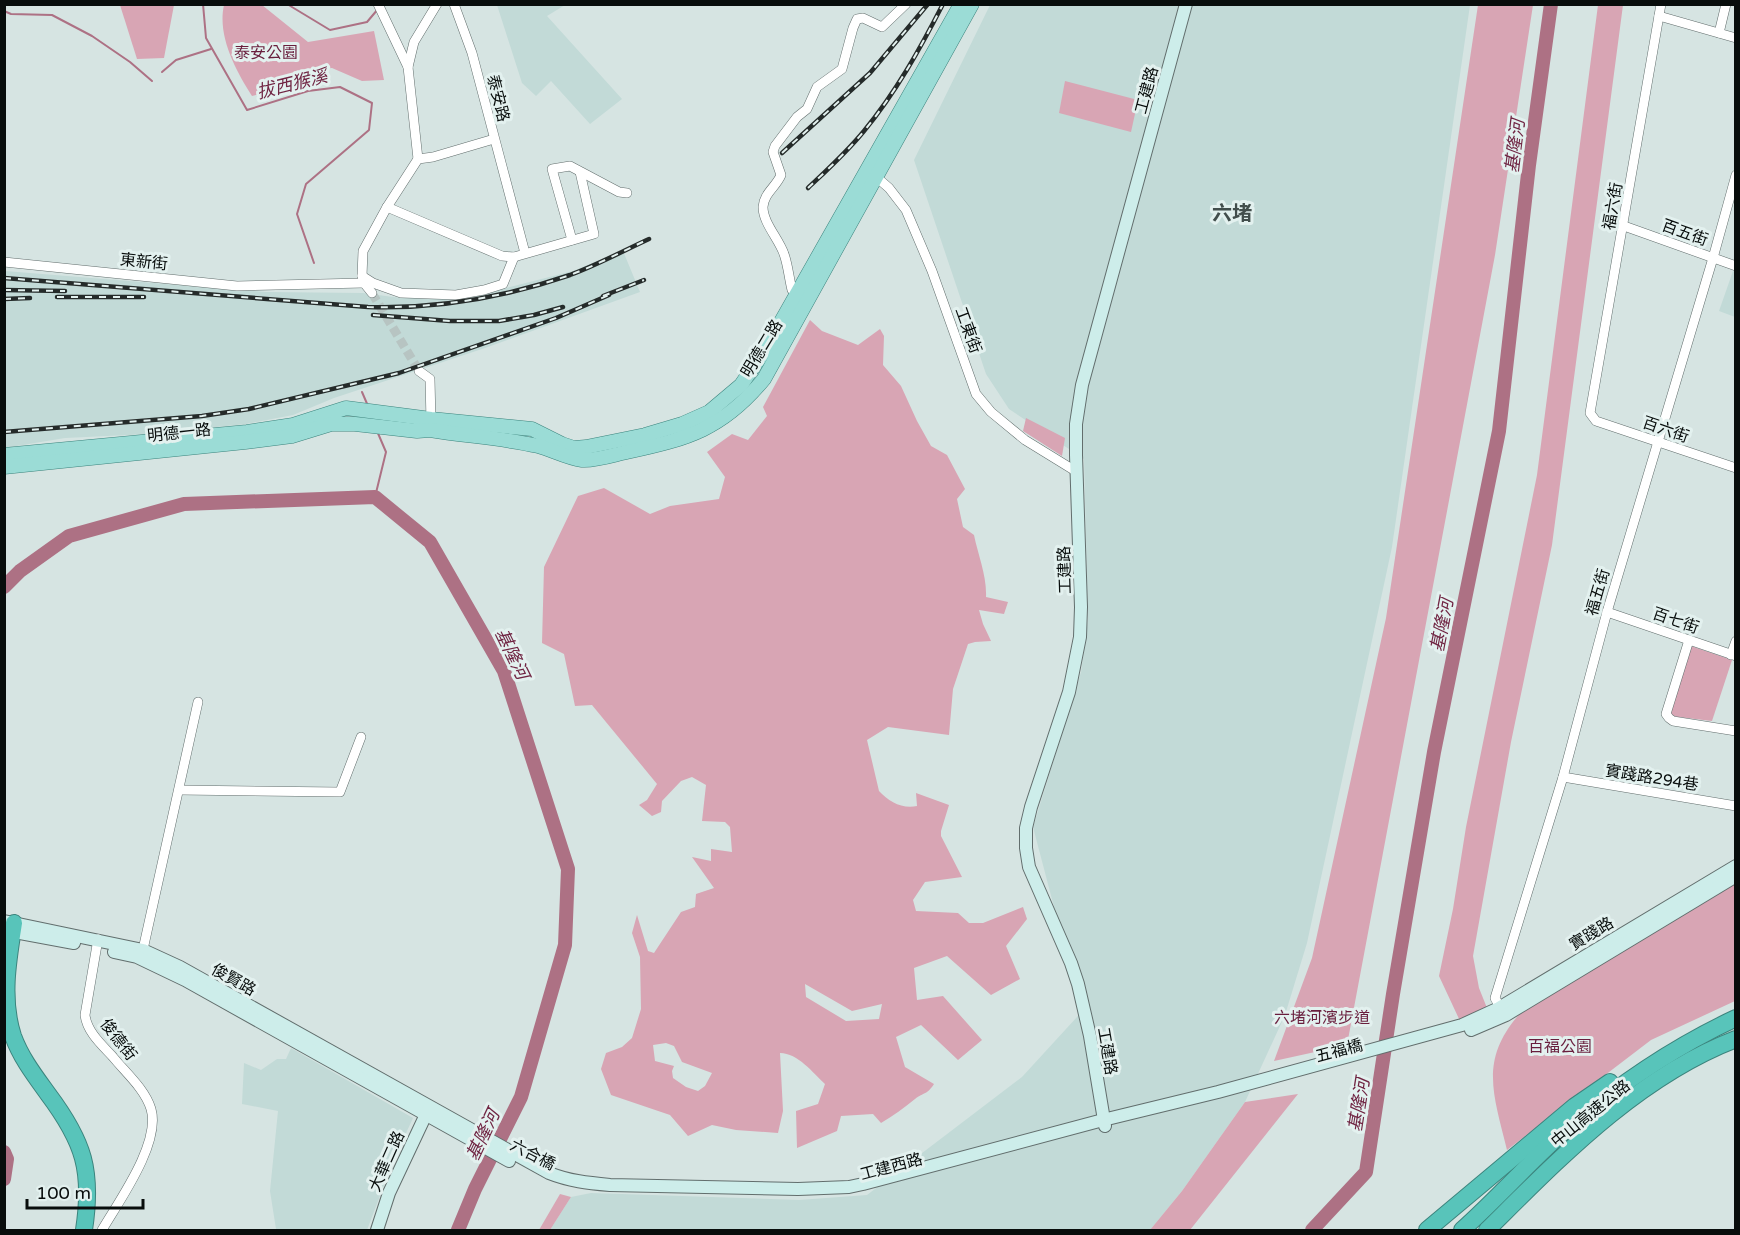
<svg xmlns="http://www.w3.org/2000/svg" width="1740" height="1235" viewBox="0 0 1740 1235" font-family="'Varela Round','Noto Sans TC',sans-serif">
<style>
.built{fill:#c2dad7}
.green{fill:#d8a5b4;fill-rule:evenodd}
.lines{fill:none;stroke-linecap:round;stroke-linejoin:round}
.stream{stroke:#ad7184;stroke-width:2}
.river{stroke:#ad7184;stroke-width:14}
.street-tunnel{stroke:#b7c4c2;stroke-width:9;stroke-dasharray:9 4.5;stroke-linecap:butt}
.street-casing{stroke:#626e6d;stroke-width:10}
.secondary-casing{stroke:#626e6d;stroke-width:14}
.primary-casing{stroke:#3c847d;stroke-width:15}
.highway-casing{stroke:#3c847d;stroke-width:18}
.street{stroke:#fff;stroke-width:9}
.secondary{stroke:#cdedea;stroke-width:12}
.primary{stroke:#9bdcd6;stroke-width:14}
.highway{stroke:#58c4ba;stroke-width:16}
.rail-casing{stroke:#252b2a;stroke-width:4.5}
.rail{stroke:#e3f1ef;stroke-width:2;stroke-dasharray:7;stroke-linecap:butt}
.labels{text-anchor:middle;stroke-width:6;stroke-linejoin:round;paint-order:stroke}
.park-label{font-size:16px;fill:#691e3d;stroke:#e3f1ef}
.street-label{font-size:16px;fill:#080d0c;stroke:#e3f1ef}
.water-label{font-size:18px;font-style:italic;fill:#702543;stroke:#e3f1ef}
.quarter-label{font-size:20px;font-weight:bold;fill:#424e4c;stroke:#e3f1ef}
</style>
<rect width="100%" height="100%" fill="#d6e4e2"/>
<!-- built -->
<g class="built">
<polygon points="497,5 565,5 547,16 622,99 590,124 551,81 536,96 522,83"/>
<polygon points="990,5 1470,5 1392,547 1307,943 1285,1015 1245,1102 1182,1191 1150,1230 550,1230 571,1197 591,1193 799,1200 867,1195 1022,1077 1088,1005 1080,968 1059,926 1033,827 1081,672 1088,620 1084,459 1009,409 986,374 914,160"/>
<polygon points="623,251 640,292 485,348 334,398 293,415 246,424 149,434 65,438 5,448 5,271 266,292 363,293 401,298 486,293 573,271"/>
<polygon points="1733,271 1735,272 1735,317 1719,311"/>
<polygon points="291,1048 413,1118 394,1159 367,1230 276,1229 270,1191 278,1111 242,1104 244,1063 261,1070 277,1059 286,1059"/>
</g>
<!-- green -->
<g class="green">
<polygon points="120,5 174,5 164,58 137,59"/>
<path d="M224,5h38l46,37 66,-11 10,49 -22,1 -30,-13 -36,3 -18,18 -26,7c-16,-25 -35,-60 -28,-91z"/>
<polygon points="1478,5 1533,5 1495,255 1347,1045 1274,1061 1312,958 1386,618"/>
<polygon points="1598,5 1623,5 1552,545 1511,742 1473,956 1479,988 1487,1008 1460,1021 1439,976 1453,909 1466,827 1537,475"/>
<polygon points="1065,81 1138,100 1131,132 1059,113"/>
<path d="M810,320l12,11 36,14 22,-16 4,7 -1,29 18,21 16,35 14,25 16,9 18,34 -8,10 6,28 11,8c4,20 13,41 12,62l22,5 -4,12 -25,-4 4,14 8,17 -16,1 -7,2 -15,45 -4,46 -61,-8 -21,13 12,51c10,11 23,18 38,15l-1,-13 33,12 -8,26v5l21,41 -37,5 -12,18 3,11 42,2 11,10h14l40,-16 4,12 -21,27 14,33 -29,16 -44,-39 -33,12 3,32 26,-4 39,44 -24,20 -37,-35 -25,12 9,30 29,17c-7,11 -10,8 -19,15 -11,9 -22,17 -34,24l-8,-9 -32,2 -4,15 -40,17 -1,-37 22,-7 7,-20c-12,-11 -27,-31 -45,-31l3,58 -5,22 -42,-3 -24,-5 -24,11 -18,-21 -59,-20 -10,-26 5,-16 16,-6 10,-9 9,-29 -1,-52 -8,-24 5,-18 11,36 6,2 27,-41 14,-5 1,-13 18,-6 -22,-31 19,4v-12l21,3 -2,-25 -5,-5 -23,-1 4,-36 -14,-8 -11,4 -19,20 -1,11 -9,4 -13,-11 8,-5 10,-16 -65,-79 -17,1 -11,-52 -22,-11 2,-76 34,-71 26,-8 46,26 20,-8 49,-7 6,-22 -18,-25 25,-18 16,6 19,-24 -4,-9zM805,984l47,27 30,-7 -3,15 -33,2 -40,-24zM666,1043l8,3 8,16 30,11 -7,13 -7,5 -12,-4 -13,-9 -1,-7 2,-5 -19,-5 -2,-16z"/>
<polygon points="1026,418 1065,438 1062,456 1023,431"/>
<polygon points="1691,646 1732,660 1712,721 1670,716"/>
<path d="M1735,882v119l-84,39 -144,110c-14,-58 -29,-92 17,-141z"/>
<polygon points="1298,1094 1190,1230 1150,1230 1182,1191 1245,1102"/>
<polygon points="560,1194 571,1197 550,1230 539,1230"/>
</g>
<g class="lines">
<!-- stream -->
<g class="stream">
<polyline points="203,4 206,38 247,110 308,91 340,87 372,103 369,130 306,184 297,214 314,263"/>
<polyline points="287,4 330,30 367,22 378,9"/>
<polyline points="4,11 11,14 52,15 92,36 130,62 152,81"/>
<polyline points="162,72 176,60 211,49"/>
<polyline points="362,392 368,406"/>
<polyline points="375,497 386,452 377,431"/>
</g>
<!-- river -->
<g class="river">
<polyline points="4,587 20,571 69,536 184,504 375,497 430,542 504,671 568,869 565,945 521,1097 475,1189 458,1230"/>
<polyline points="4,1152 7,1159 4,1179"/>
<polyline points="1312,1230 1366,1172 1393,994 1434,752 1499,431 1529,165 1551,4"/>
</g>
<!-- street-tunnel -->
<polyline class="street-tunnel" points="372,293 419,371"/>
<!-- street casing -->
<g class="street-casing">
<g id="street">
<polyline points="378,4 408,67 418,159"/>
<polyline points="454,4 472,53 525,253"/>
<polyline points="1661,4 1590,413 1596,421 1736,468"/>
<polyline points="1659,16 1736,38"/>
<polyline points="1719,33 1726,4"/>
<polyline points="408,67 414,42 437,4"/>
<polyline points="874,175 889,188 906,210 932,271 976,394 991,412 1025,440 1077,472"/>
<polyline points="387,207 502,256 514,257 594,234 580,172"/>
<polyline points="1624,226 1736,266"/>
<polyline points="572,240 552,169 570,166 619,192 627,193"/>
<polyline points="4,262 237,286 364,283"/>
<polyline points="362,276 373,283 401,293 456,295 484,290 503,284 514,257"/>
<path d="M792,290c-3,-12 -4,-25 -8,-36 -5,-15 -21,-31 -21,-47 1,-14 13,-20 18,-32l-8,-23 2,-6 22,-29 10,-8 10,-22 25,-18 11,-41 4,-9 6,-1 19,9 24,-23"/>
<polyline points="372,293 364,283 362,276 363,251 387,207 418,159 433,157 494,139"/>
<polyline points="419,371 430,379 431,422"/>
<polyline points="1607,612 1736,656"/>
<polyline points="1689,640 1666,714 1669,718 1673,721 1736,731"/>
<polyline points="1731,655 1736,641"/>
<polyline points="1563,777 1736,806"/>
<polyline points="179,790 340,792 361,737"/>
<path d="M98,939l-13,76c2,17 17,30 28,42 12,15 32,32 38,52 10,34 -32,92 -49,121"/>
<polyline points="142,954 198,702"/>
<polyline points="1502,1011 1495,998 1563,777 1607,612 1713,258 1736,175"/>
</g>
</g>
<!-- secondary casing -->
<g class="secondary-casing">
<g id="secondary">
<path d="M4,921l139,29 37,17 369,206c20,8 39,10 61,12l188,4 51,-2 14,-3 240,-64 115,-28 244,-67 37,-17 237,-142"/>
<polyline points="4,930 74,943"/>
<polyline points="114,952 137,957 185,980 509,1161"/>
<polyline points="1471,1030 1506,1015 1736,876"/>
<polyline points="1105,1126 1090,1036 1078,984 1071,963 1029,867 1026,848 1026,828 1031,807 1069,692 1080,637 1081,607 1076,455 1076,424 1082,385 1186,4"/>
<polyline points="377,1230 389,1193 429,1108"/>
</g>
</g>
<!-- primary casing -->
<g class="primary-casing">
<g id="primary">
<polyline points="4,455 247,432 293,425 346,408 431,419 532,429 562,444 574,448 586,447 645,435 682,424 709,412 741,385 765,350 961,4"/>
<path d="M4,467l241,-25 47,-6 39,-12h24l62,7 13,-1c36,6 73,8 108,16 15,4 29,12 44,14 14,1 31,-5 45,-8 61,-13 96,-23 137,-73l208,-375"/>
</g>
</g>
<!-- highway casing -->
<g class="highway-casing">
<g id="highway">
<path d="M14,923c-6,37 -13,76 -1,113 8,22 22,40 35,58 36,48 45,77 36,136"/>
<polyline points="1427,1230 1575,1106 1610,1082"/>
<path d="M1462,1230c37,-33 71,-72 109,-105 50,-42 105,-79 165,-107"/>
<path d="M1487,1230c73,-72 150,-153 249,-191"/>
</g>
</g>
<!-- street -->
<use href="#street" class="street"/>
<!-- secondary -->
<use href="#secondary" class="secondary"/>
<!-- primary -->
<use href="#primary" class="primary"/>
<!-- highway -->
<use href="#highway" class="highway"/>
<!-- rail casing -->
<g class="rail-casing">
<g id="rail">
<polyline points="782,153 870,73 928,4"/>
<path d="M808,188c19,-18 39,-36 56,-57 32,-39 56,-82 79,-127"/>
<path d="M4,278l364,29c68,2 138,-10 202,-32 27,-10 53,-24 79,-36"/>
<polyline points="4,290 65,291"/>
<polyline points="603,296 644,280"/>
<polyline points="57,297 144,297"/>
<polyline points="4,299 30,298"/>
<polyline points="373,315 450,321 499,321 534,315 563,307"/>
<polyline points="4,432 202,416 249,409 399,373 556,318 609,295"/>
</g>
</g>
<!-- rail -->
<use href="#rail" class="rail"/>
</g>
<g class="labels">
<!-- park labels -->
<g class="park-label">
<text x="266" y="58">泰安公園</text>
<text x="1322" y="1023">六堵河濱步道</text>
<text x="1560" y="1052">百福公園</text>
</g>
<!-- street labels -->
<g class="street-label">
<text transform="translate(1146 90) rotate(-75)" y="6">工建路</text>
<text transform="translate(499 98) rotate(76)" y="6">泰安路</text>
<text transform="translate(1612 206) rotate(-80)" y="6">福六街</text>
<text transform="translate(1685 232) rotate(20)" y="6">百五街</text>
<text transform="translate(144 261) rotate(6)" y="6">東新街</text>
<text transform="translate(969 330) rotate(70)" y="6">工東街</text>
<text transform="translate(761 348) rotate(-59)" y="6">明德二路</text>
<text transform="translate(1666 429) rotate(19)" y="6">百六街</text>
<text transform="translate(179 432) rotate(-6)" y="6">明德一路</text>
<text transform="translate(1064 570) rotate(-92)" y="6">工建路</text>
<text transform="translate(1597 592) rotate(-74)" y="6">福五街</text>
<text transform="translate(1676 620) rotate(19)" y="6">百七街</text>
<text transform="translate(1652 777) rotate(9)" y="6">實踐路294巷</text>
<text transform="translate(1591 933) rotate(-31)" y="6">實踐路</text>
<text transform="translate(234 979) rotate(29)" y="6">俊賢路</text>
<text transform="translate(119 1039) rotate(52)" y="6">俊德街</text>
<text transform="translate(1339 1050) rotate(-15)" y="6">五福橋</text>
<text transform="translate(1108 1051) rotate(80)" y="6">工建路</text>
<text transform="translate(1590 1113) rotate(-39)" y="6">中山高速公路</text>
<text transform="translate(533 1154) rotate(27)" y="6">六合橋</text>
<text transform="translate(386 1161) rotate(-66)" y="6">大華二路</text>
<text transform="translate(891 1166) rotate(-15)" y="6">工建西路</text>
</g>
<!-- water labels -->
<g class="water-label">
<text transform="translate(292 84) rotate(-14)" y="6">拔西猴溪</text>
<text transform="translate(1515 146) rotate(-83)" y="6">基隆河</text>
<text transform="translate(1442 625) rotate(-79)" y="6">基隆河</text>
<text transform="translate(512 654) rotate(64)" y="6">基隆河</text>
<text transform="translate(1359 1105) rotate(-81)" y="6">基隆河</text>
<text transform="translate(483 1135) rotate(-65)" y="6">基隆河</text>
</g>
<!-- quarter labels -->
<g class="quarter-label">
<text x="1232" y="220">六堵</text>
</g>
</g>
<!-- border -->
<rect width="1740" height="1235" fill="none" stroke="#080d0c" stroke-width="12"/>
<!-- scale -->
<path d="M27 1199v9h116v-9" fill="none" stroke="#080d0c" stroke-width="3"/>
<text x="36" y="1199" font-size="18" fill="#080d0c" stroke="#e3f1ef" stroke-width="4.5" paint-order="stroke">100 m</text>
</svg>
